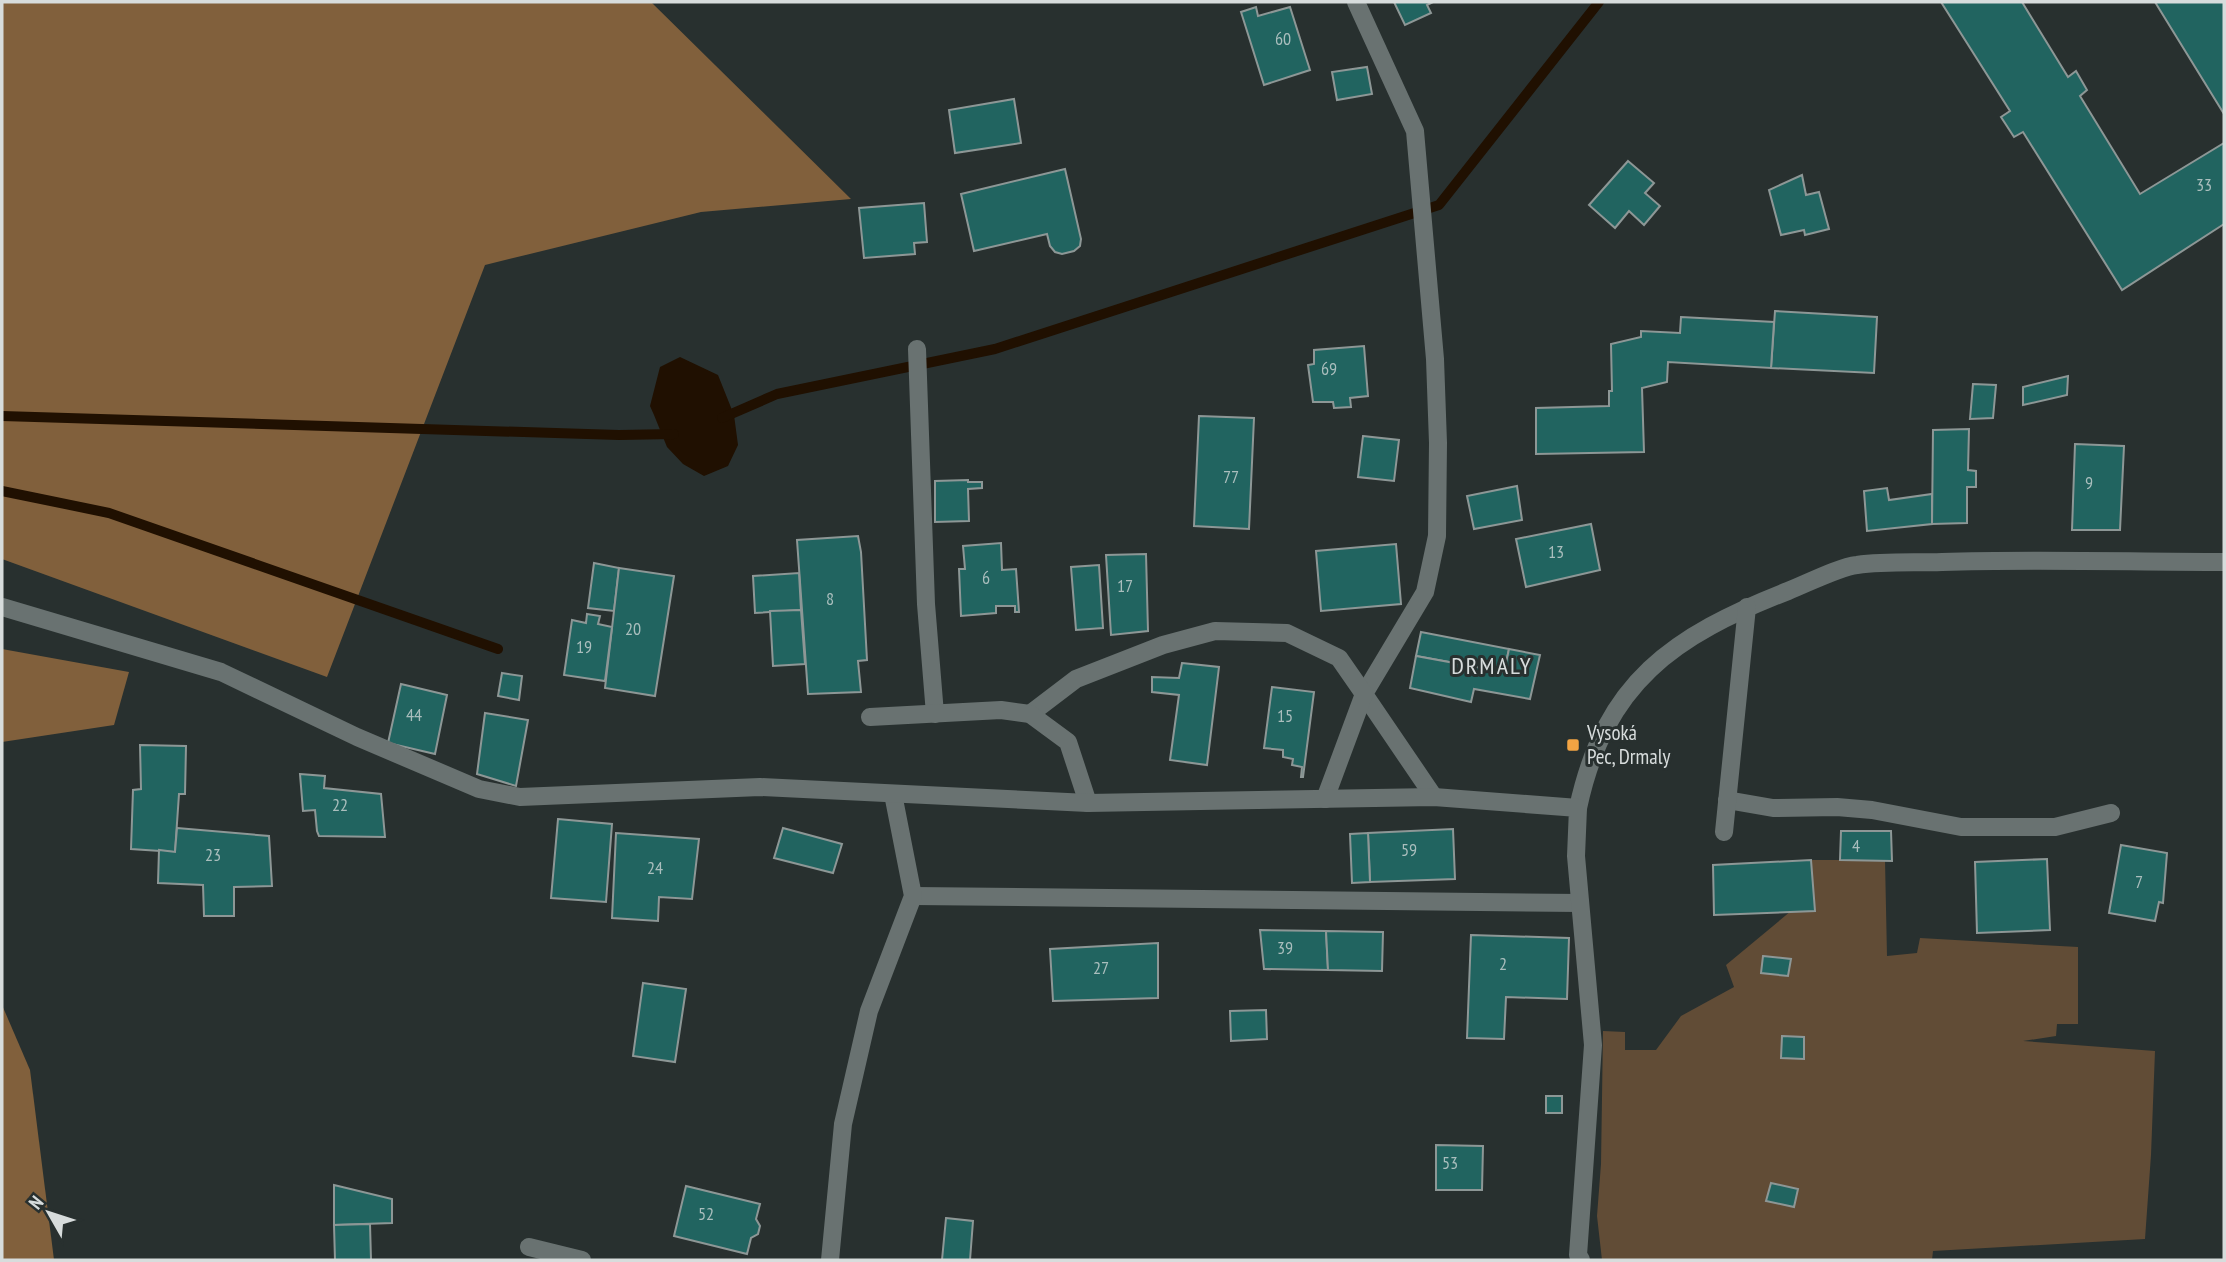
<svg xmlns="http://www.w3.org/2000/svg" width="2226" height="1262" viewBox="0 0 2226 1262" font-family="'PT Sans Narrow',sans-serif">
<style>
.green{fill:#614c36}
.forest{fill:#81603c}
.water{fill:#201001}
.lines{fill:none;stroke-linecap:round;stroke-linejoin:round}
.stream{stroke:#201001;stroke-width:10}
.building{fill:#216460;stroke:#8d9796;stroke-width:2}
.service{stroke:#697271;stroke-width:18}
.minor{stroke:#697271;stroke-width:18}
.tertiary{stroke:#697271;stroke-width:18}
.poi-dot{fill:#f3a443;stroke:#28302f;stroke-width:2.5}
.labels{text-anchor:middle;stroke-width:6;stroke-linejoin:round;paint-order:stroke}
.number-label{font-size:18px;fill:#aabebd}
.poi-label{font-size:21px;fill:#d7dcdc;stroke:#28302f;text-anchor:start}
.quarter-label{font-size:24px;letter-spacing:2px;fill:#d7dcdc;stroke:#28302f}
</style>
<rect width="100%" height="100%" fill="#28302f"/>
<!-- green -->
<polygon class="green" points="1811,860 1885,860 1887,956 1917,953 1920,938 2078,947 2078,1024 2057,1024 2056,1036 2023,1041 2155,1051 2151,1155 2145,1239 1933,1251 1932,1260 1602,1260 1597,1216 1601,1164 1603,1031 1625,1032 1625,1050 1656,1050 1681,1016 1734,987 1726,965 1791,911 1814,910"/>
<!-- forest -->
<g class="forest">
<polygon points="2,2 651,2 851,199 701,212 485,265 327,677 2,559"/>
<polygon points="2,649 129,672 114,725 2,742"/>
<polygon points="2,1005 30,1070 54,1260 2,1260"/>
</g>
<!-- water -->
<polygon class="water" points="680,357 718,375 734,415 738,445 728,466 704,476 683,464 667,447 654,415 650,406 660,367"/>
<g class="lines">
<!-- stream -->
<g class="stream">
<polyline points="2,416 619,435 674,434"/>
<polyline points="722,418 777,394 995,349 1439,205 1599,2"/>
<polyline points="2,491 109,513 498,649"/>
</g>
</g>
<!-- building -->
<g class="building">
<polygon points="1394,2 1433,2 1427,5 1431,13 1405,25"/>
<polygon points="1941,2 2022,2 2068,77 2076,71 2087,90 2080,96 2140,194 2224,143 2224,224 2122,290 2023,132 2014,137 2001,117 2010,111"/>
<polygon points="2155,2 2224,2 2224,114"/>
<polygon points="1256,7 1258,16 1290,7 1310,70 1264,85 1241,12"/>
<polygon points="1367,67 1372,94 1337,100 1332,72"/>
<polygon points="1014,99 1021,143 955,153 949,110"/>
<polygon points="1628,161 1654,183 1645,193 1660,206 1644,225 1629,211 1615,228 1589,205"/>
<polygon points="1065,169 1081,239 1080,246 1074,251 1062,254 1055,252 1050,246 1047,234 974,251 961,194"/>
<polygon points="1802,175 1806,195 1819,192 1829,229 1805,235 1804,230 1781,235 1769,190"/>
<polygon points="924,203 927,242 914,243 915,254 864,258 859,208"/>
<polygon points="1775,311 1877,317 1874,373 1771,368"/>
<polygon points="1681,317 1774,322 1771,368 1668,362 1667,382 1642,388 1644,452 1536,454 1536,408 1609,406 1609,391 1612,391 1611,344 1641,337 1641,331 1680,333"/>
<polygon points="1364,346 1368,396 1350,398 1351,407 1334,408 1333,402 1313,402 1308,365 1314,364 1314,350"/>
<polygon points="2068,376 2067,395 2023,405 2023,387"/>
<polygon points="1973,384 1996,385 1993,418 1970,419"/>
<polygon points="1199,416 1254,418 1249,529 1194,526"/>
<polygon points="1969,429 1968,470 1976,471 1976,487 1967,487 1967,523 1932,524 1933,430"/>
<polygon points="1363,436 1399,440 1394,481 1358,477"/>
<polygon points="2075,444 2124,446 2120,530 2072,530"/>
<polygon points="968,480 968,482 982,482 982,488 968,489 969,521 935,522 935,481"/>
<polygon points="1517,486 1522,520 1474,529 1467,496"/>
<polygon points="1887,488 1889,500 1932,494 1932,524 1867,531 1864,491"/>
<polygon points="1591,524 1600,570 1526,587 1516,539"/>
<polygon points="858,536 861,552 867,660 858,661 861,692 808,694 797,540"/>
<polygon points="1001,543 1002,570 1016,569 1019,612 1015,612 1015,606 996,606 996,613 961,616 959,569 965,569 963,546"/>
<polygon points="1396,544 1401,604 1321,611 1316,551"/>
<polygon points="1146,554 1148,631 1111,635 1106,555"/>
<polygon points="594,563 619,568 614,611 588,608"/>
<polygon points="1099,565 1103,628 1076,630 1071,567"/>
<polygon points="619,568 674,576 655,696 605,688"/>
<polygon points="799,573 801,610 755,613 753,576"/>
<polygon points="801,610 805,664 773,666 770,611"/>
<polygon points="587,614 600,616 598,624 612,627 605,681 564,675 572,620 586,623"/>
<polygon points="1421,632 1509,649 1504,672 1416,656"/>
<polygon points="1509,649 1540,655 1530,699 1474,689 1471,702 1410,688 1416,656 1504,672"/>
<polygon points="1182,663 1219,667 1207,765 1170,760 1179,695 1152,692 1152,677 1179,678"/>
<polygon points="502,673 522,676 519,700 498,696"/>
<polygon points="401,684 447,695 435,754 388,743"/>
<polygon points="1272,687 1314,692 1303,777 1301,777 1302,767 1292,765 1293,759 1283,757 1283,750 1264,748"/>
<polygon points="485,713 528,720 516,786 477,774"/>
<polygon points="140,745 186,746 185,794 179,794 175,852 131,849 133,790 141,789"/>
<polygon points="300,774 325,776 324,788 381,794 385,837 319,836 317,831 315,810 303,811"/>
<polygon points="558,819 612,824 606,902 551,898"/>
<polygon points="177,828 269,836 272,886 234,887 234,916 204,916 203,885 158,883 159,850 175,852"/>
<polygon points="783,828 842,844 833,873 774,858"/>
<polygon points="1453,829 1455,879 1370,882 1368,833"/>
<polygon points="1841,831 1891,831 1892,861 1840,860"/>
<polygon points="616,833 699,839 692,899 659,897 658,921 612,918"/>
<polygon points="1368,833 1370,882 1352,883 1350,834"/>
<polygon points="2121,845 2167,853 2163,903 2159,902 2155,921 2109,913"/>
<polygon points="2047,859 2050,930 1977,933 1975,862"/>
<polygon points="1811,860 1815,911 1714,915 1713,865"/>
<polygon points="1260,930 1326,931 1328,970 1264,969"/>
<polygon points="1326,931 1383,932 1382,971 1328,970"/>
<polygon points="1471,935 1569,938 1567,999 1506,997 1504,1039 1467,1038"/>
<polygon points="1158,943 1158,998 1053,1001 1050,949"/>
<polygon points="1763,956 1791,959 1788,976 1761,973"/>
<polygon points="643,983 686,989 675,1062 633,1056"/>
<polygon points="1266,1010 1267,1039 1231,1041 1230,1011"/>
<polygon points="1782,1036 1804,1037 1804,1059 1781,1058"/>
<rect x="1546" y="1096" width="16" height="17"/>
<polygon points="1436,1145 1483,1146 1482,1190 1436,1190"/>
<polygon points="1771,1183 1798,1189 1794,1207 1766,1201"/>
<polygon points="334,1185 392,1199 392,1223 334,1225"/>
<polygon points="686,1186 760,1204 756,1219 760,1226 758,1234 751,1238 747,1254 674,1236"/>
<polygon points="946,1218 973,1221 970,1260 942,1260"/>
<polygon points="370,1224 371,1260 335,1260 334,1225"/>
</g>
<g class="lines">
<!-- service -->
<polyline class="service" points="917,349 926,604 935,714"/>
<!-- minor -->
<g class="minor">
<polyline points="1356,2 1415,131 1435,359 1438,443 1437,536 1425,592 1364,694 1434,797"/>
<polyline points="1030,714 1076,679 1163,645 1215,631 1287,633 1339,658 1364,694 1325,799"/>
<polyline points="870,717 1001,710 1030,714 1068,742 1088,803"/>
<polyline points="1727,800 1773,808 1837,807 1872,810 1961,827 2055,827 2111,813"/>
<path d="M1578,808c27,-126 95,-172 210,-217 18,-7 51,-24 69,-26 28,-4 57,-2 85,-3 94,-3 188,0 282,0"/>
<polyline points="1724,832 1747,607"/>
<polyline points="913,896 1580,903"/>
<polyline points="529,1247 582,1260"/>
<polyline points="830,1260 843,1124 869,1011 913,896 893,794"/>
</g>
<!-- tertiary -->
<polyline class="tertiary" points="2,607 221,672 357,737 479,789 520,797 760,787 1088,803 1434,797 1578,808 1576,856 1593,1045 1578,1255 1581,1260"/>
</g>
<!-- markers -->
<rect class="poi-dot" x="1566" y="738" width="14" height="14" rx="3.5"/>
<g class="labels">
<!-- number labels -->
<g class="number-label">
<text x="1283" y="45">60</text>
<text x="2204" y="191">33</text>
<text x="1329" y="375">69</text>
<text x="1231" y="483">77</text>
<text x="2089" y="489">9</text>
<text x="1556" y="558">13</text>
<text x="986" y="584">6</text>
<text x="1125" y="592">17</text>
<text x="830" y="605">8</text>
<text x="633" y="635">20</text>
<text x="584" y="653">19</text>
<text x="414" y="721">44</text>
<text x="1285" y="722">15</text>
<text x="340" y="811">22</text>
<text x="1856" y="852">4</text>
<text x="1409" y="856">59</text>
<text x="213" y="861">23</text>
<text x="655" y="874">24</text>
<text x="2139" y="888">7</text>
<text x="1285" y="954">39</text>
<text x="1503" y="970">2</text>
<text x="1101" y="974">27</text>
<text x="1450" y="1169">53</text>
<text x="706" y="1220">52</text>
</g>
<!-- poi labels -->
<g class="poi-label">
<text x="1587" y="740">Vysoká<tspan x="1587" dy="24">Pec, Drmaly</tspan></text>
</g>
<!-- quarter labels -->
<g class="quarter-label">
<text x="1492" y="674">DRMALY</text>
</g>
</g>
<!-- border -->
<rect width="2226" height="1262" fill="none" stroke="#d7dcdc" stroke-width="7"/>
<!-- north arrow -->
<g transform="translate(49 1213) rotate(309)" stroke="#28302f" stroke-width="5" paint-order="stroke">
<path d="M0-5L12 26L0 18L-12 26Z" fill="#d7dcdc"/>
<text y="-10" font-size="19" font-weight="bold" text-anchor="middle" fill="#d7dcdc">N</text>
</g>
</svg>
